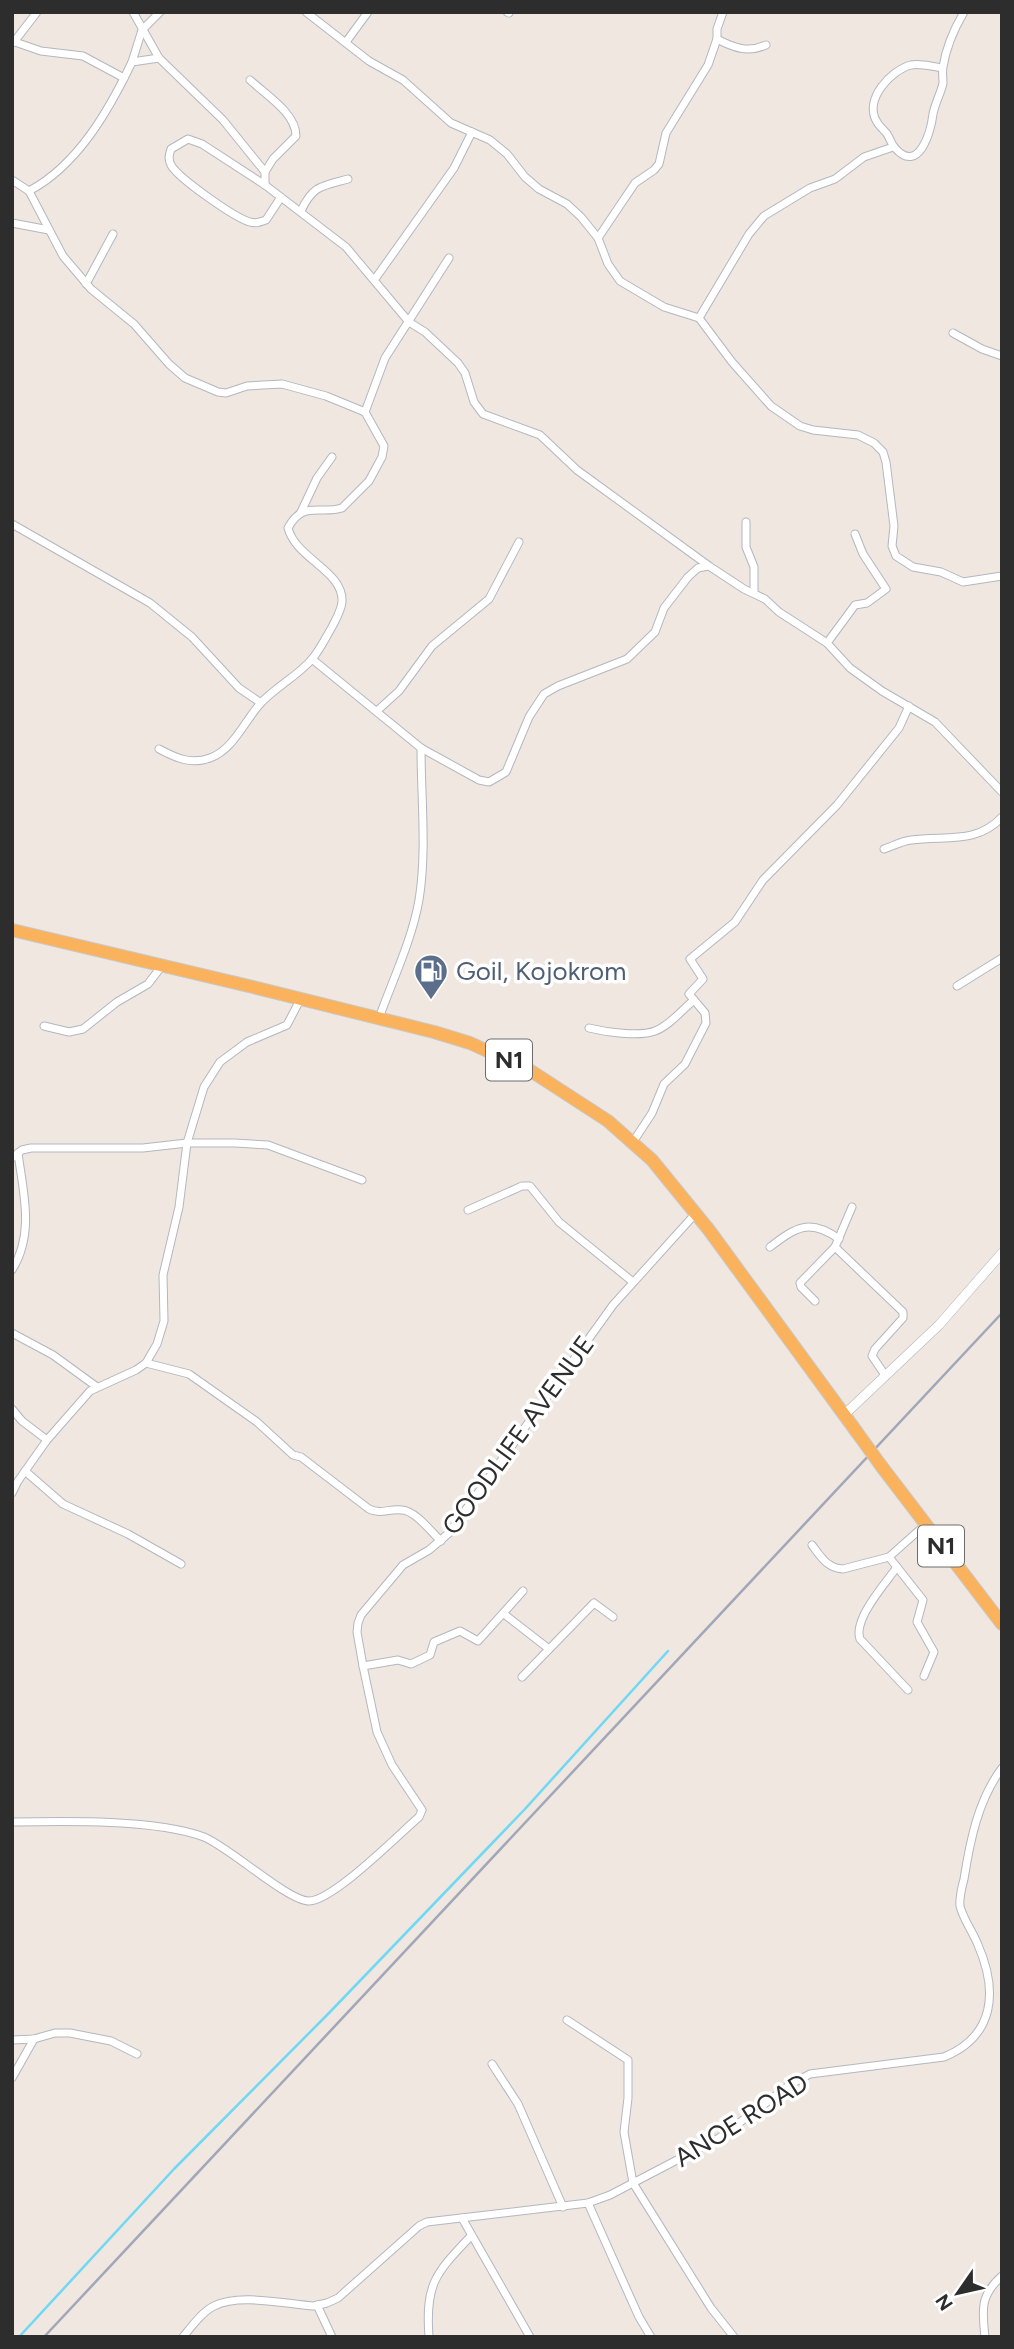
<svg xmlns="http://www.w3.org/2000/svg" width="1014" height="2349" viewBox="0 0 1014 2349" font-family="Figtree,sans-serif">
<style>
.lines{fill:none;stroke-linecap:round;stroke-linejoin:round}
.stream{stroke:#6fd8f4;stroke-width:2.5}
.minor-casing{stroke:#b3b7c1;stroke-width:9}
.tertiary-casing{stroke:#b3b7c1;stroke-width:10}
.trunk-casing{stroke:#c8c8c8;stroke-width:14}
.minor{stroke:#fff;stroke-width:7}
.tertiary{stroke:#fff;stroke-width:9}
.trunk{stroke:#fbb25c;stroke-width:12}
.rail{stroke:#a1a6b8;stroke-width:2.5}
.trunk-bridge-casing{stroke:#c8c8c8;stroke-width:14;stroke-linecap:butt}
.trunk-bridge{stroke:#fbb25c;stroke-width:12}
.labels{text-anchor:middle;stroke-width:7;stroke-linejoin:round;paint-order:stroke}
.shield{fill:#fff;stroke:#6c6c6c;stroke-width:2}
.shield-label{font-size:24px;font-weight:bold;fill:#2d2d2d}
.service-label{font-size:26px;fill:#4e5e75;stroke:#fff;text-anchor:start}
.street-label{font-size:26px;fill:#2d2d2d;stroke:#fff}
</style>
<rect width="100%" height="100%" fill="#efe7e0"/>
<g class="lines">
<!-- stream -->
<polyline class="stream" points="19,2337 174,2169 329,2013 525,1809 668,1651"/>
<!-- minor casing -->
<g class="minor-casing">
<g id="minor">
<polyline points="133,12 159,58 223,120 265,172 265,185"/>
<polyline points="306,12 369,61 403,80 451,123 490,140 507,154 525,177 539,189 567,204 581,217 598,238 608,264 620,281 664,307 699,318 732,362 771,406 800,426 813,430 858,435 874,443 883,452 886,462 894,526 892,546 896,556 913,567 941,572 963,582 1002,576"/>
<polyline points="507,12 509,13"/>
<path d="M717,39c17,9 31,14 49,6"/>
<polyline points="12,41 41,51 83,56 124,78"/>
<polyline points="14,42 37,12"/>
<polyline points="346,42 368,12"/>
<path d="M159,58l-27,4c-23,48 -54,103 -103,129l34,65 28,33 43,35 35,40 16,14 33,14 8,1 21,-7 35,-2 44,12 39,16 19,34 -2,11 -13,24 -27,27c-23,7 -39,-8 -54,20 8,31 56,43 54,74 -1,9 -6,17 -10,25 -6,10 -12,23 -20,32 -14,17 -37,28 -52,45 -16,18 -27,46 -50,54 -19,7 -34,0 -51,-9"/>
<polyline points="132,62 142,30 160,12"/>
<path d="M943,68c-10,-1 -22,-5 -32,-3 -20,5 -48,35 -34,57 2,4 7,8 10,12 3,4 4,10 8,14 24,27 36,-17 38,-34 2,-11 8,-21 10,-31 0,-5 -1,-11 0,-16 3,-19 11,-38 21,-55"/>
<path d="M250,80c16,15 46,33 46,56l-23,23 -8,13"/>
<polyline points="12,180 29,191"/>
<path d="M281,197l-15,23c-6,2 -10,4 -16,2 -15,-4 -72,-44 -79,-57 -3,-6 -2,-10 0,-16l17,-10 14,5 63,41 81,62 63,75 16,10 33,31 7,10 9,29 9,12 57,21 37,35 132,96 35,23 21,10 14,13 48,31 23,25 32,23 53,31 67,70"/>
<path d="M301,211c12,-26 21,-25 47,-32"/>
<polyline points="12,223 49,230"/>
<polyline points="598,238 635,183 654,170 659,164 666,133 708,65 717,39 717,29 723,12"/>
<polyline points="375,279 454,168 472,132"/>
<polyline points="86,284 113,234"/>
<polyline points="699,318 749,234 764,216 810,188 835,179 864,157 893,147"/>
<polyline points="953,333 982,349 1002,356"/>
<polyline points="365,412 385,358 449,258"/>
<polyline points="301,512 317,478 332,457"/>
<polyline points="746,522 746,547 754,567 754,593"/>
<polyline points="12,524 150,603 192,637 239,688 261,703"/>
<polyline points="827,643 855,605 867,603 886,589 863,554 855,534"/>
<polyline points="312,659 421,748 479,780 489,782 506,772 529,717 544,694 558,686 627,659 655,632 664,608 688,577 698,568 708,566"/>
<polyline points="378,710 399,691 432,646 489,599 519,542"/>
<path d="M884,849c9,-3 18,-8 27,-9 34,-5 65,5 91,-23"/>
<polyline points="957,986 1002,958"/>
<path d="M379,1018c14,-39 33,-78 40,-118 8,-49 2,-102 2,-152"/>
<polyline points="44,1026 69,1032 83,1029 117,1002 148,984 161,967"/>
<path d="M589,1028c16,4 50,9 66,3 14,-5 27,-21 39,-31"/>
<polyline points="633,1142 652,1113 664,1084 685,1064 706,1023 705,1013 689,994 703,979 690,959 735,922 763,880 837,805 899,728 909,706"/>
<polyline points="12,1158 22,1150 31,1148 143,1148 187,1143 235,1143 268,1145 362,1180"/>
<polyline points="468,1210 522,1186 530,1186 559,1222 633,1282"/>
<path d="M770,1247c26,-20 40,-29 69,-8"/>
<polyline points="835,1247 903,1312 903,1318 875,1349 872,1356 885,1375"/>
<path d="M12,1270c23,-37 11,-78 6,-117"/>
<polyline points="815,1301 801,1287 800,1283 835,1247 852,1207"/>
<polyline points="12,1333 53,1355 97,1387"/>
<path d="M146,1363l43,11 68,48 36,33 8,2 68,52c12,6 21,-1 33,1 14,1 29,22 39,31"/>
<polyline points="12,1409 22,1421 47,1440"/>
<polyline points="25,1471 63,1504 128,1534 181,1564"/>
<polyline points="12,1493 18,1481 47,1440 90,1391 136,1370 146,1363 157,1344 164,1321 163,1275 179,1207 187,1143 204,1087 220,1062 247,1042 287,1025 301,998"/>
<path d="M812,1545c9,12 15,23 31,24l46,-12 36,-32"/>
<polyline points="889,1557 923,1600 917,1622 934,1652 924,1676"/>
<path d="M897,1567c-12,17 -44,52 -37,72l48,51"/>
<polyline points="504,1614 549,1649"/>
<polyline points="363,1666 398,1660 411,1664 430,1655 434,1642 460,1631 478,1641 523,1591"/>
<polyline points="522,1677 594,1603 613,1617"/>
<path d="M12,1822c52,-1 145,-3 192,15 25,10 84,64 105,64 25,-1 89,-66 110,-84l3,-7 -30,-45 -15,-33 -14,-66 -6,-34 1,-9 3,-8 42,-50 26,-15 20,-17 164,-228 83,-92"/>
<polyline points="567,2020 628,2060 628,2098 624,2132 633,2183 711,2308 734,2337"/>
<polyline points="12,2040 34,2039 55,2033 70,2033 111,2041 137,2054"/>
<polyline points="492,2064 518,2104 563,2207"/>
<polyline points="12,2078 34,2039"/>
<polyline points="588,2203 639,2317 651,2337"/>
<polyline points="462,2218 530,2337"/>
<polyline points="317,2305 332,2337"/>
<path d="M183,2337c9,-11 19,-25 31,-31 25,-13 72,-2 100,0l13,-3 11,-5 81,-72 8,-4 161,-19 22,-8 109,-57 72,-54 19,-10 134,-17c51,-21 54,-66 34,-112 -5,-13 -15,-26 -18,-39 -1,-9 2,-19 4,-27 6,-38 14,-79 38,-111"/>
<path d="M429,2337c-4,-54 7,-64 42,-101"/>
<path d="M985,2337c-3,-27 -5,-42 17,-61"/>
</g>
</g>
<!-- tertiary casing -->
<g class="tertiary-casing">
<polyline id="tertiary" points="845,1414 939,1325 1002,1253"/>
</g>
<!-- trunk casing -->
<g class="trunk-casing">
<g id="trunk">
<polyline points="12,930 253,987 434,1032 470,1043 531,1071 608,1121 652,1160 709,1230 856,1431"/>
<polyline points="882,1467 1002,1624"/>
</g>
</g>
<!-- minor -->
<use href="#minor" class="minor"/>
<!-- tertiary -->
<use href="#tertiary" class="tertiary"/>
<!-- trunk -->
<use href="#trunk" class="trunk"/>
<!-- rail -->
<polyline class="rail" points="44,2337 1002,1313"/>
<!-- trunk-bridge casing -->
<g class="trunk-bridge-casing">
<polyline id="trunk-bridge" points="856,1431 882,1467"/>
</g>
<!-- trunk-bridge -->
<use href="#trunk-bridge" class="trunk-bridge"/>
</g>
<!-- icons -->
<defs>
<g id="fuel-pin" transform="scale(1.75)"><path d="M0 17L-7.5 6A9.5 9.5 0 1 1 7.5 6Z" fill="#5c6f8a" stroke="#fff"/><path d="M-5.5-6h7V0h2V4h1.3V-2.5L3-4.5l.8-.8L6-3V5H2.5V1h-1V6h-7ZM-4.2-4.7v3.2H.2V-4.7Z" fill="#fff"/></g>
</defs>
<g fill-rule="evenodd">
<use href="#fuel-pin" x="431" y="971"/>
</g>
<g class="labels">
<!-- shield labels -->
<g class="shield">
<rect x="486" y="1039.5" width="46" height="41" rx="5"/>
<rect x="918" y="1525.5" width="46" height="41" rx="5"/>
</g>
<g class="shield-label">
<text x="509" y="1068">N1</text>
<text x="941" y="1554">N1</text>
</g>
<!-- service labels -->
<g class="service-label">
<text x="456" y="980">Goil, Kojokrom</text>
</g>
<!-- street labels -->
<g class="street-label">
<text transform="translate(518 1435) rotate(-54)" y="9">GOODLIFE AVENUE</text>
<text transform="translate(741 2120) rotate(-32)" y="9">ANOE ROAD</text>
</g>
</g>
<!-- border -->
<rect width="1014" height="2349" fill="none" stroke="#2d2d2d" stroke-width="28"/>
<!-- north arrow -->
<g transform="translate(958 2293) rotate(236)" stroke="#ffffff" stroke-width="5" paint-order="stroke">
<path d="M0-5L12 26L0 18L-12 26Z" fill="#2d2d2d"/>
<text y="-10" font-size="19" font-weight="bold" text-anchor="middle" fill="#2d2d2d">N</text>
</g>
</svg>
